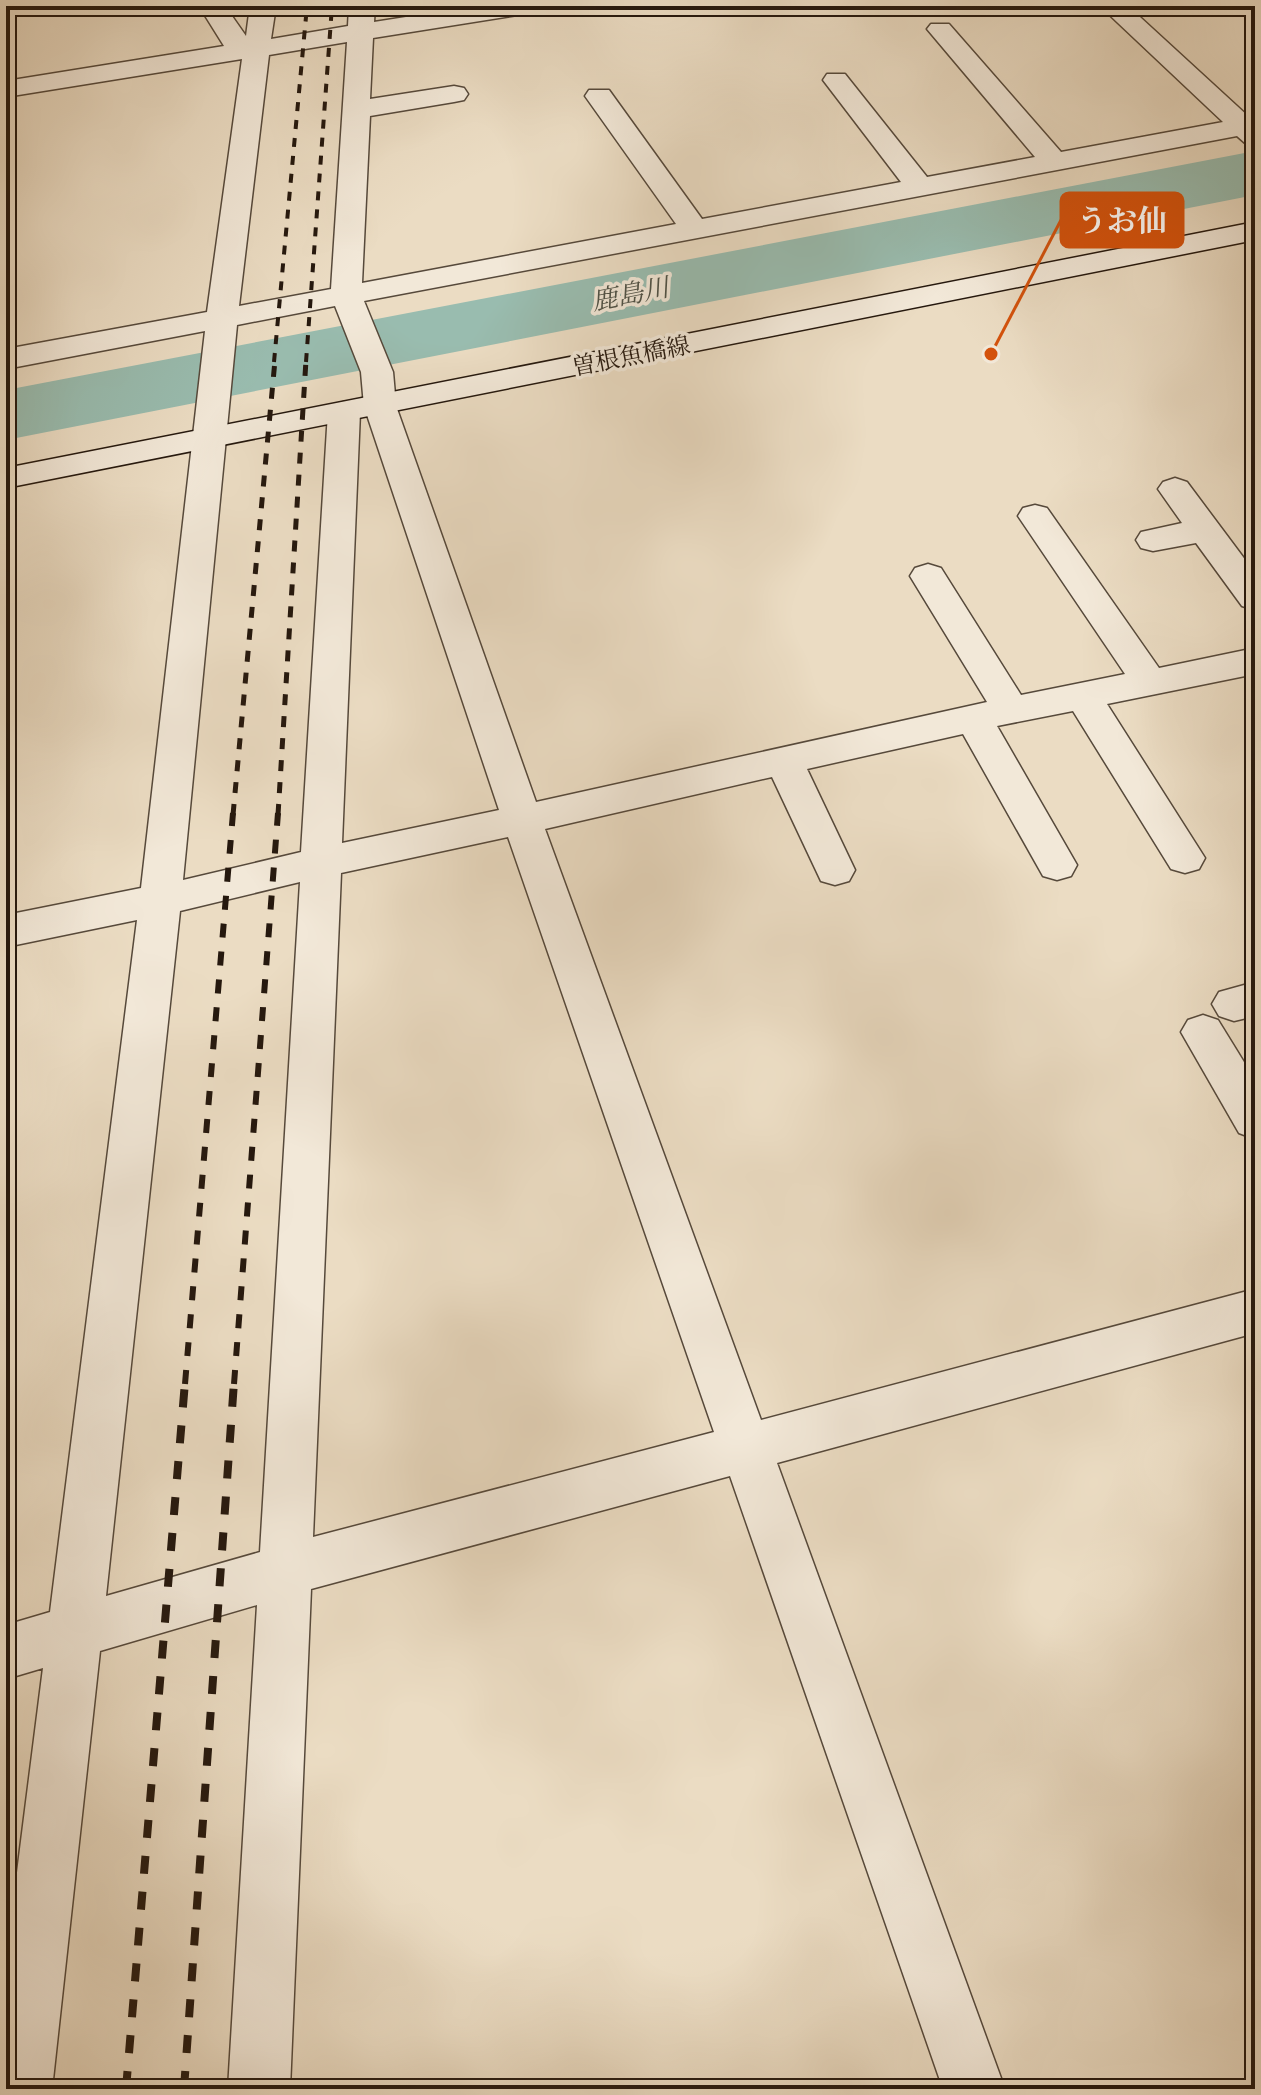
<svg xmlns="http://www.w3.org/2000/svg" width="1261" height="2095" viewBox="0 0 1261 2095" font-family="'Old Standard TT','Noto Serif JP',serif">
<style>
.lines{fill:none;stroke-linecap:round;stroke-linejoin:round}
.river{fill:#99bcaf;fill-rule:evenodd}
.minor-casing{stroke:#56493b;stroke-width:3}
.secondary-casing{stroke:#25180e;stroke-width:3}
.minor{fill:#f2e8d8;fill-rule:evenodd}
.secondary{fill:#f2e8d8;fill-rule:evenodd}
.rail-far3{stroke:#25180e;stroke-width:4;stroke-dasharray:9 9;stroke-linecap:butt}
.rail-far2{stroke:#25180e;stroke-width:5;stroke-dasharray:11 11;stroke-linecap:butt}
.rail-far1{stroke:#25180e;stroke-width:6;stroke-dasharray:14 14;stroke-linecap:butt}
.rail{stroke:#25180e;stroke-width:8;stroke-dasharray:18 18;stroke-linecap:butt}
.labels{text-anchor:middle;stroke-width:7;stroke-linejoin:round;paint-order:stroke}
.far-street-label{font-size:24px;fill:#25180e;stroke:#f2e8d8}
.far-water-label{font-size:26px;font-style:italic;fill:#4e5146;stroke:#f2e8d8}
.leader{fill:none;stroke:#d4520c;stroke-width:3}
.callout-dot{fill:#d4520c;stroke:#f2e8d8;stroke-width:3}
.callout{fill:#d4520c;stroke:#d4520c;stroke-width:3}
.callout-label{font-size:30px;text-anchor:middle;font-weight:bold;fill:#fff}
</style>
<rect width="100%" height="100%" fill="#ebdcc3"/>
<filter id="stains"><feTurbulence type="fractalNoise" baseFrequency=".0025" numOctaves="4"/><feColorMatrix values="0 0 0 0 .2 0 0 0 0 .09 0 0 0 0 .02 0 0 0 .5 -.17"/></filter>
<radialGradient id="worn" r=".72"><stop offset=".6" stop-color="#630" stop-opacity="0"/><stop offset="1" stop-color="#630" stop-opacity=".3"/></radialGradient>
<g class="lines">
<!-- river -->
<polygon class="river" points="1255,151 1255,195 6,440 6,390"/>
<!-- minor casing -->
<g class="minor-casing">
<g id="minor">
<path d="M199,6h26l21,30 4,-30h26l-5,33 77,-13 1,-20h26l-1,16 102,-16h61l-4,5 -9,3 -151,24 -3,61 84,-13 10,2 4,6 -4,6 -10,2 -84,14 -8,167 314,-59 -91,-128 4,-6h20l93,129 199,-37 -78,-102 4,-6h18l82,103 108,-20 -108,-128 4,-5h18l112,128 162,-30 -123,-116h28l121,111 6,-1v29l-10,-2 -8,-7 -873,165 29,71 3,34 140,396 451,-100 -77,-126 5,-8 13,-4 13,4 80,127 104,-21 -107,-158 5,-8 12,-3 12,3 112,160 96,-20v26l-148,30 98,154 -6,11 -14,4 -14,-4 -98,-158 -76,15 80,139 -6,11 -14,4 -14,-4 -80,-142 -156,35 48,101 -6,11 -14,4 -14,-4 -49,-104 -227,52 216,591 494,-131v44l-478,130 228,626h-62l-213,-613 -419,113 -21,500h-62l29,-484 -157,46 -48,438h-46v-130l37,-291 -37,11v-54l44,-13 87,-692 -131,27v-32l135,-27 64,-557 -199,38v-20l201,-37 35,-253 -236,38v-16l218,-35zM347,42l-16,247 -92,17 30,-251zM335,306l26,66 3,34 135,404 -157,33 18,-431 -4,-7 -12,-3 -12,3 -4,7 -27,440 -118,28 54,-555zM508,837l206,595 -401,105 28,-664zM300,882l-40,670 -154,44 74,-685z"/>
<polygon points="1175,478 1187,482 1255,573 1255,610 1242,606 1196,543 1153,551 1141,548 1136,540 1141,532 1182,523 1158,489 1163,482"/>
<polygon points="1255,982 1255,1016 1234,1021 1219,1016 1212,1004 1219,992"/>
<polygon points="1203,1015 1218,1020 1255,1080 1255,1139 1239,1133 1181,1032 1188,1020"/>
</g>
</g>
<!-- secondary casing -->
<g class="secondary-casing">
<polygon id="secondary" points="1255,222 1255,240 6,488 6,468"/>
</g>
<!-- minor -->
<use href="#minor" class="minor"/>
<!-- secondary -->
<use href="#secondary" class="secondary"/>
<!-- rail-far3 -->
<g class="rail-far3">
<polyline points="274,362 307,6"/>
<polyline points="306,362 332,6"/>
</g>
<!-- rail-far2 -->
<g class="rail-far2">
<polyline points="233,815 275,360"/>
<polyline points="278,815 306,360"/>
</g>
<!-- rail-far1 -->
<g class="rail-far1">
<polyline points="185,1384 233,813"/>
<polyline points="234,1384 278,813"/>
</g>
<!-- rail -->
<g class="rail">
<polyline points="126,2089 185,1382"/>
<polyline points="184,2089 234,1382"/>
</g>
</g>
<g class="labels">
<!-- far-street labels -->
<g class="far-street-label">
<text transform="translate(631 356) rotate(-11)" y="8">曽根魚橋線</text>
</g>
<!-- far-water labels -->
<g class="far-water-label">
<text transform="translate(630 294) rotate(-11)" y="9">鹿島川</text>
</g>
</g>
<!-- callouts -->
<path class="leader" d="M991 354L1061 220"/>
<circle class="callout-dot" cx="991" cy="354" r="8"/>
<rect class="callout" x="1061" y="193" width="122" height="54" rx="8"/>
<g class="callout-label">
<text x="1122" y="231">うお仙</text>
</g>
<!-- margin -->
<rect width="1261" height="2095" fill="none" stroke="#ebdcc3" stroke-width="32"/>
<rect x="8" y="8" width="1245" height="2079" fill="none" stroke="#25180e" stroke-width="4"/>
<rect x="16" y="16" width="1229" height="2063" fill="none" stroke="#25180e" stroke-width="2"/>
<rect width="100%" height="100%" filter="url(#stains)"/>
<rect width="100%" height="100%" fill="url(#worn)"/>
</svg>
